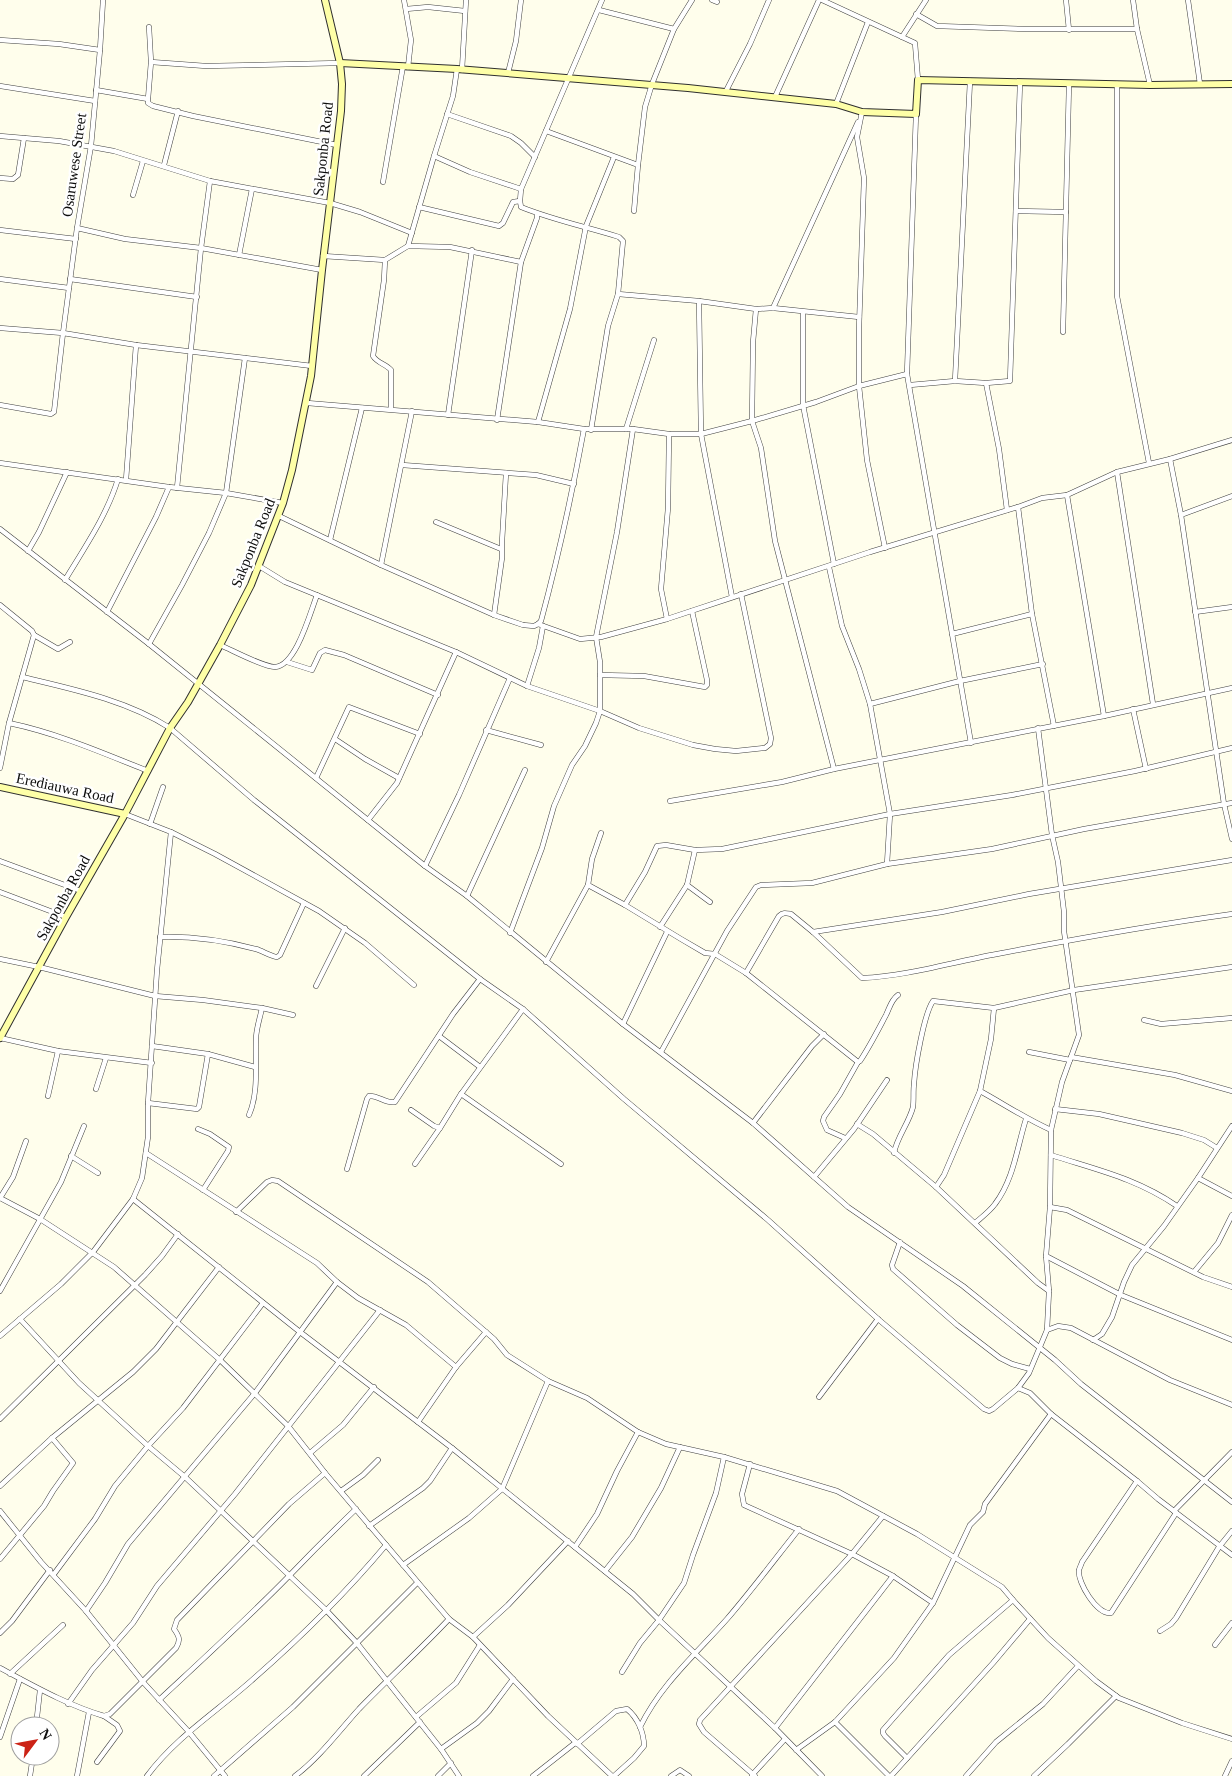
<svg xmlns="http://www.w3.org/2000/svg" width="1232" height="1776" viewBox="0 0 1232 1776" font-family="Georgia,serif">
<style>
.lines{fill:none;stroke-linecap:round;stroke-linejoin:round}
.street-casing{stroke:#404040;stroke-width:5.5}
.secondary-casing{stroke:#2f2f2f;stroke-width:8}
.street{stroke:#fff;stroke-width:4.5}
.secondary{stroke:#feffa7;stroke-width:6}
.labels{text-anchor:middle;stroke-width:5;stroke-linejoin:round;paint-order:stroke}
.street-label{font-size:15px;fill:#0d0d0d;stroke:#fff}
</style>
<rect width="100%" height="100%" fill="#fffeec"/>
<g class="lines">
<!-- street casing -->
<g class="street-casing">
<g id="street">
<polyline points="404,0 411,40 408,67"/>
<polyline points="712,0 717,2"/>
<polyline points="822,0 915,43 918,80"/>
<polyline points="1066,0 1069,30"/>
<polyline points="1133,0 1137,29 1150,85"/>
<polyline points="1188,0 1200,84"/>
<polyline points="406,9 428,7 465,11"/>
<polyline points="599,10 674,29"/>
<polyline points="916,14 937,26 1026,29 1137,29"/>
<polyline points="149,27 151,62 148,99 148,103 153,106 193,116 337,145"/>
<polyline points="902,37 926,0"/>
<polyline points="0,40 59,44 100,50"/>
<polyline points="151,62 206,66 340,63"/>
<polyline points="462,70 466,0"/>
<polyline points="508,73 516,41 521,0"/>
<polyline points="1117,84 1117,296 1149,463"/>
<polyline points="0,86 95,101"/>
<polyline points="96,90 148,99"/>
<polyline points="726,91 750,44 769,0"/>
<polyline points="775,97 819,0"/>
<polyline points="836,104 868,22"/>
<polyline points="862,112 857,137 864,178 859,329 859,386 867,460 885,548"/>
<polyline points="447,114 511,136 521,143 535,157"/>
<polyline points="916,114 907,374 971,743"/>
<polyline points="546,131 638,165 634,211"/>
<polyline points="0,136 59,141 114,151 210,181 330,203 360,212 412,233"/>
<polyline points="434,156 470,172 521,189"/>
<polyline points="164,165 178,111"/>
<polyline points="638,165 645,107 652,84 674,29 692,0"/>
<polyline points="0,178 13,179 18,175 24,138"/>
<polyline points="383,182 403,66"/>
<polyline points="133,195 143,161"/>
<polyline points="419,207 499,226 503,223 513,202 520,201"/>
<polyline points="1016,211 1066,212"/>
<polyline points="77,228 125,239 201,248 322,270"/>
<polyline points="0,230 76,239"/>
<polyline points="408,246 434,156 453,96 457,69"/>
<polyline points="239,255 252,189"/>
<polyline points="323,256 385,260 408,246 450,247 521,262"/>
<path d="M385,260l-1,20 -11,76c4,7 13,8 18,14v39"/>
<polyline points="0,279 69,288"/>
<polyline points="70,279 197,297"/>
<polyline points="618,294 699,301 756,309 773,308 859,317"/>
<polyline points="699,301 701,434 732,597"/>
<polyline points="773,308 858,122"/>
<polyline points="756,309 753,342 752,421 761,448 775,541 834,769"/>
<polyline points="803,312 803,405 834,564"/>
<polyline points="0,328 63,333 77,228 91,146 100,50 103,0"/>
<polyline points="1063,332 1069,84"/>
<polyline points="955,381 970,81"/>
<polyline points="986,383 999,449 1007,510"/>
<polyline points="910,385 955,381 986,383 1010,381 1020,83"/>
<polyline points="307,403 538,422 584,429 633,429 669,434 701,434 752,421 816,402 859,386 907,374"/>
<polyline points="0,405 51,414 54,412 63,333 136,345 312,366"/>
<polyline points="448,415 472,250"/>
<polyline points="497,420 521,262 537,218 537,214"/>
<polyline points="538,422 570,309 586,226 614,157"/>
<polyline points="626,429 654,340"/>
<path d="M591,430l17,-104 10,-32 5,-53 -4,-4c-32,-10 -66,-17 -98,-30l-1,-6 1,-12 81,-189"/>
<polyline points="1170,459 1181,515 1224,804 1232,839"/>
<polyline points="0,463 169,487 226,493 283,503"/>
<polyline points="402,465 536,475 574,484"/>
<polyline points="1117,472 1153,704"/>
<polyline points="126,480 136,345"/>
<polyline points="177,488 201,248 210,181"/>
<polyline points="1067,495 1104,716"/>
<polyline points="1018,507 1032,614 1054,726"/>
<polyline points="1181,515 1232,496"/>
<polyline points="279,516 381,565 494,615 523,625 534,626 538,624 580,639 601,637 667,619 870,552 1018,507 1042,498 1067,495 1117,472 1170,459 1232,440"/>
<polyline points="436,522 501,549"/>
<polyline points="0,529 149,644 425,866 467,896 623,1024 753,1123 848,1207 963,1286 1055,1360 1081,1384 1232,1502"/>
<polyline points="330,540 362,408"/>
<polyline points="28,551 39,532 67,472"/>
<polyline points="381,565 412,411"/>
<polyline points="259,566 285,582 456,652 527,686 600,711 639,728 693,745 715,749 736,751 765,748 770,744 771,738 741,594"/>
<polyline points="829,567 842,626 859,669 870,704 890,814 887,864"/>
<path d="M65,580c20,-33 42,-65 53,-101"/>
<polyline points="0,605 32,631 34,635 58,649 70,642"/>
<polyline points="107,612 156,517 169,487"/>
<polyline points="1195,612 1232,607"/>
<polyline points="494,615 502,558 502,542 506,473"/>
<polyline points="667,619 661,589 668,508 669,434"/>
<path d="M538,624l3,-3c17,-63 31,-127 43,-192"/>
<polyline points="952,634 1032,614"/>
<polyline points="149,644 182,585 209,533 226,493 245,358"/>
<path d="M220,645c12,5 43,22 55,22 21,-1 35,-54 42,-72"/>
<polyline points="287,662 312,670 320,653 325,650 344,655 438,695"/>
<polyline points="600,675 644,676 705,687 707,685 707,680 692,611"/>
<path d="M22,677c50,12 104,23 148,51l84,72 226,179 43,30 101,90 144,121 110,99 106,90 5,2 4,-2 25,-21 11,-15 18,-43 2,-39 -3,-35 4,-49 1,-77 11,-48 17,-47 -15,-104v-19l-6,-50 -6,-27 -14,-107"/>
<polyline points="527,686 539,648 543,626"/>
<polyline points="870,704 960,681 1043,664"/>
<polyline points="1133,709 1146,769"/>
<path d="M9,723c48,10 94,30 139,48"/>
<polyline points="486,730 541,745"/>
<polyline points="335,739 365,759 399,778"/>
<polyline points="0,768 9,723 34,635"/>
<polyline points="316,778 349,707 420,734"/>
<polyline points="670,801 782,782 834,769 1104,716 1232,688"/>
<polyline points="368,820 397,783 456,652"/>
<polyline points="150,824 163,787"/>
<polyline points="171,832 215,854 319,911 365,943 414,985"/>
<polyline points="0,861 81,891"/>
<polyline points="425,866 459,795 510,678"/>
<path d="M588,885l37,20 56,34 24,14 10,1 31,19 112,89 2,-1c10,-15 18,-31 26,-46 4,-8 5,-15 12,-20"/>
<polyline points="687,885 710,902"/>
<polyline points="0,892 66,917"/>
<polyline points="467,896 525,770"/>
<polyline points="625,905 645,872 657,846 666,845 695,850 722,849 890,814 1012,795 1135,771 1232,748"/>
<polyline points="660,927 687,885 695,850"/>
<polyline points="813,932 942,912 1029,894 1232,860"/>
<polyline points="510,933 542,848 554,806 572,765 585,746 596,723 600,711 600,662 596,637 617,532 633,429"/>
<path d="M160,937c32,-1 65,4 96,12 7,2 14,7 21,8l3,-2 24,-52"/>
<polyline points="0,959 39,967 155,996 203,1000 262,1008 293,1015"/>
<polyline points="546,962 588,885 592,859 601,833"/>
<path d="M746,973l33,-57c4,-4 7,-3 12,-2l22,18 49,46c46,-2 90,-16 135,-24 78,-15 156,-29 235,-40"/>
<polyline points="316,986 345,928"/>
<polyline points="1144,1020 1161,1024 1232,1018"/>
<polyline points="623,1024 667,932"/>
<polyline points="439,1036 480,1067"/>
<polyline points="0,1038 58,1051 152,1063"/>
<polyline points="152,1046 208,1054 255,1067"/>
<polyline points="661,1052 727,931 756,887 761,885 812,883 887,864 992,849 1084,829 1232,803"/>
<polyline points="1029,1052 1070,1060"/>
<polyline points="1071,1057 1175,1075 1232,1091"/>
<polyline points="96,1089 106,1058"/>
<path d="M980,1091c24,13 46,28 71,39"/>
<polyline points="461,1094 561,1164"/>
<polyline points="48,1096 58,1051"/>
<polyline points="148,1103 197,1109 199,1107 208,1054"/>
<polyline points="1055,1109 1099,1114 1182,1133 1204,1140 1217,1148"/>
<polyline points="411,1110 434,1126 440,1128"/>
<path d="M249,1115c10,-23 6,-51 7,-76 0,-10 4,-21 6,-31"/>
<polyline points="753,1123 812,1046 824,1034"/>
<polyline points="857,1124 873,1134 936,1187 1038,1283 1049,1291"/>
<polyline points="198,1129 210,1134 229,1147 228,1151 203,1190"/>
<polyline points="845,1138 827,1130 823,1121 824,1117 840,1094 858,1062"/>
<polyline points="146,1153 317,1263 337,1282 358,1298 406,1325 456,1367"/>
<path d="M894,1153c3,-16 15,-30 19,-46 1,-8 0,-16 1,-23 1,-18 10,-70 19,-83l61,7 80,-18 158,-23"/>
<path d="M1051,1155c46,15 85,23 126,51"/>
<polyline points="71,1156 98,1173"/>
<polyline points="415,1164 440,1128 461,1094 523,1009"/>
<path d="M347,1169l20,-70 2,-3c9,-1 17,8 26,6l58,-88 27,-35"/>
<polyline points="814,1177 854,1129 887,1080"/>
<polyline points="1198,1178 1232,1196"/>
<polyline points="936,1187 944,1175 980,1091 991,1039 994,1008"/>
<polyline points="0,1198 40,1219 114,1267 220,1360 288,1426 325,1473 449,1619 473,1637 548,1716 612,1776"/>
<polyline points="0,1198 13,1177 26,1141"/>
<polyline points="133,1199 300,1332 452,1448 633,1594 659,1620 775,1728 822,1776"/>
<polyline points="1050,1207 1067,1210 1203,1277 1232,1287"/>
<polyline points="236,1212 267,1182 272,1180 278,1181 428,1282 494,1339 507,1355 548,1381 587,1398 638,1432 666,1444 724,1457 837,1491 917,1534 1002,1587 1013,1600 1048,1638 1096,1681 1119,1698 1182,1723 1232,1739"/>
<path d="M975,1223c7,-6 15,-12 20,-19 19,-25 22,-57 31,-85"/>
<polyline points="900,1242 892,1265 893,1269 957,1325 1000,1358 1012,1364 1030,1369"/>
<polyline points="1046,1256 1121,1295 1232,1340"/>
<polyline points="1194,1272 1218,1243 1232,1215"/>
<polyline points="0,1291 61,1182 84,1126"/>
<polyline points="20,1319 79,1383 148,1446 185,1477 326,1610 356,1642 441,1749 459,1776"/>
<polyline points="1047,1330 1058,1326 1071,1328 1170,1380 1232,1405"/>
<polyline points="0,1336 61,1284 93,1252 133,1199 142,1178 148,1137 148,1103 157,970 171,832 125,814"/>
<polyline points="1093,1340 1102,1334 1112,1317 1124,1282 1132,1265 1164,1226 1198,1178 1232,1126"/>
<polyline points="1018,1388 1030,1393 1051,1414 1137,1481 1158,1499 1232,1555"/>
<polyline points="819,1397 878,1319"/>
<polyline points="0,1419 145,1275 162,1256 178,1234"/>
<polyline points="418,1422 456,1367 486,1332"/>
<polyline points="310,1453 343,1425 374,1387"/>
<polyline points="750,1464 742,1494 744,1505 852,1554 893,1576 933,1603"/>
<path d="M1137,1481l-55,81c0,1 -3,7 -3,8 -2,12 18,45 32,43l65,-100"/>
<polyline points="0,1486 52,1438 133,1372 156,1349 219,1267"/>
<polyline points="341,1491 363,1475 378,1460"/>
<polyline points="0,1511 41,1562 86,1611 143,1682 189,1732 225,1776"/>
<polyline points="1174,1511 1232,1452"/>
<polyline points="369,1526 423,1488 430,1481 452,1448"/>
<polyline points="575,1547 597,1514 617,1471 638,1432"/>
<polyline points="0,1559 44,1506 53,1491 73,1463 52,1438"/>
<polyline points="403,1565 469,1518 502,1489 548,1381"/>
<polyline points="605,1571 632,1537 661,1488 680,1447"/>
<polyline points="54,1574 95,1519 115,1486 148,1446 183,1408 263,1303"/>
<polyline points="86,1611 105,1583 128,1544 255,1393 337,1282"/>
<polyline points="1160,1631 1171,1624 1176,1618 1219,1547 1232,1531"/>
<polyline points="0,1633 12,1621 50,1570"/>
<polyline points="473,1637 508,1605 568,1541"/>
<polyline points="1215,1645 1232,1623"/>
<path d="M0,1668c34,18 67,37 104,48l6,-2 66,-66c5,-8 3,-12 -2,-19l3,-9 112,-116 36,-31"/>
<polyline points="622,1672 640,1643 659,1620 684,1583 693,1555 716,1493 724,1457"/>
<polyline points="10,1674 63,1625"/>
<path d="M159,1700c44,-41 88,-81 130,-124 22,-23 44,-45 67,-67"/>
<polyline points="68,1704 92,1670 133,1623 157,1586 235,1494 380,1310"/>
<polyline points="416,1717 456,1683 480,1645"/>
<polyline points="835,1722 889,1776"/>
<polyline points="36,1726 40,1690"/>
<path d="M640,1727c21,-43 56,-73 87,-108 25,-29 48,-60 72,-90"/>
<polyline points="775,1728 893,1576"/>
<polyline points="0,1737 20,1679"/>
<path d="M577,1744l39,-33 11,-2c11,9 17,24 17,37l-10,12 -20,18"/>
<polyline points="441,1749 477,1723 489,1711 513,1679"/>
<polyline points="796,1750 835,1722 894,1658 933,1603 970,1525 983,1512 985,1504 1051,1414"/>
<polyline points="907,1758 885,1736 883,1733 883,1730 949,1655 1013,1600"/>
<polyline points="97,1762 120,1731 117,1725 104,1716"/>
<polyline points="752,1775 785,1739"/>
<polyline points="30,1776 33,1756"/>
<polyline points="77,1776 89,1712"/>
<path d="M147,1776c28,-38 69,-64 104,-95 48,-42 94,-87 135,-136"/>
<polyline points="214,1776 293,1707 417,1583"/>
<path d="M295,1776c24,-18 44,-45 64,-67 30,-31 61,-59 90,-90"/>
<polyline points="364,1776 420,1722"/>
<polyline points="438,1776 451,1763"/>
<polyline points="533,1776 575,1743"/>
<polyline points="671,1776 680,1770 689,1776"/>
<polyline points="755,1776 704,1732 699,1724 700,1720 852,1554 883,1516"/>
<polyline points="891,1776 993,1663 1030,1619"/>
<polyline points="966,1776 996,1742 1043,1704 1078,1666"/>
<polyline points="1034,1776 1068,1744 1116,1696"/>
<polyline points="1225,1776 1232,1761"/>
</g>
</g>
<!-- secondary casing -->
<g class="secondary-casing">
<g id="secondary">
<polyline points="340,63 457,69 688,88 836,104 862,112 916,114 918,80 1150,85 1232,84"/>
<polyline points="0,787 125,814"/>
<polyline points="0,1038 66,917 125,814 170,728 188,702 220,645 251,585 283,503 292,470 311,376 322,270 341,111 342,84 340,63 325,0"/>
</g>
</g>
<!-- street -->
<use href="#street" class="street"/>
<!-- secondary -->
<use href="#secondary" class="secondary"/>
</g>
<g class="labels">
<!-- street labels -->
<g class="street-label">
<text transform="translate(323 149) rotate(-84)" y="5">Sakponba Road</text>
<text transform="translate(74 165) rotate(-82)" y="5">Osaruwese Street</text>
<text transform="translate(253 543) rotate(-68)" y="5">Sakponba Road</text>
<text transform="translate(65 788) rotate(12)" y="5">Erediauwa Road</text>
<text transform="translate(63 898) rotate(-61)" y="5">Sakponba Road</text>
</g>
</g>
<!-- north arrow -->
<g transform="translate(35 1741) rotate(58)"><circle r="24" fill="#ffffff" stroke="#9e9e9e"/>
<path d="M0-4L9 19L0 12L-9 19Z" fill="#cc2316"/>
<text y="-8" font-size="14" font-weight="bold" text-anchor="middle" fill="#0d0d0d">N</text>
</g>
</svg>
